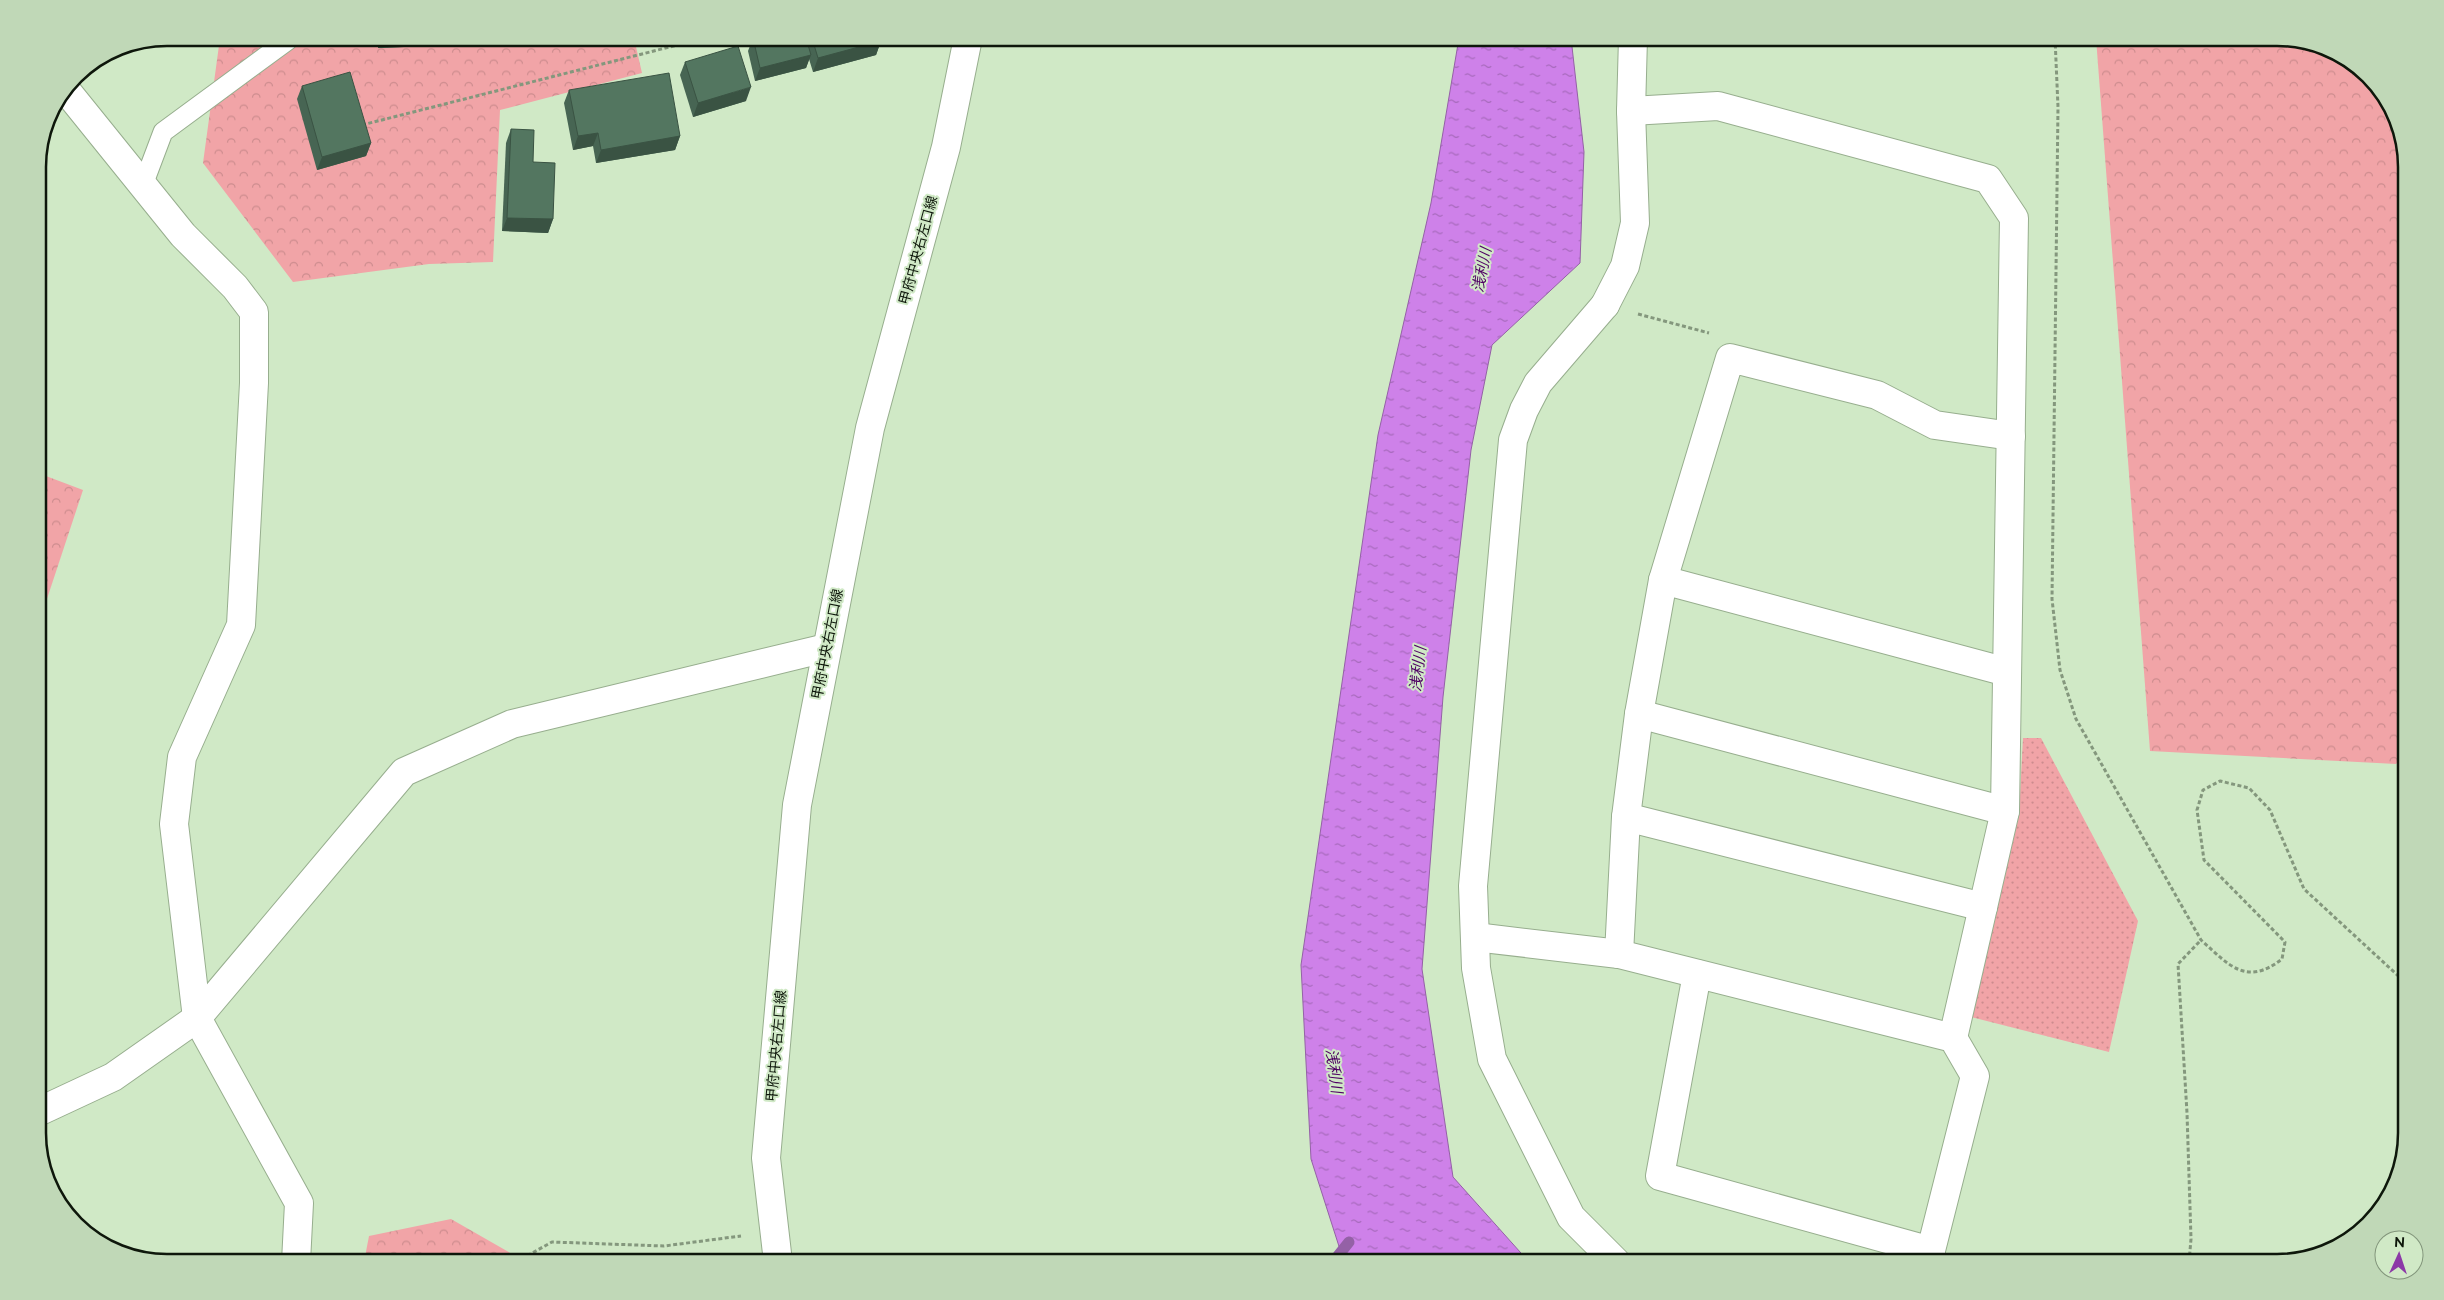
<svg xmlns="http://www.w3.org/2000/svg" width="2444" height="1300" viewBox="0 0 2444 1300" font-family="Raleway,'Noto Sans JP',sans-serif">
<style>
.forest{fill:url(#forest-crowns)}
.park{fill:url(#park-dots)}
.water{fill:url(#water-ripples);stroke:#9461a6}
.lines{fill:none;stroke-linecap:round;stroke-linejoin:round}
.stream{stroke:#9461a6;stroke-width:11}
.service-casing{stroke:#97ae8e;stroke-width:21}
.minor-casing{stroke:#97ae8e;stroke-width:30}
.tertiary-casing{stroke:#97ae8e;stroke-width:30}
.primary-casing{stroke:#97ae8e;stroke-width:30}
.path{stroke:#84977d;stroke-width:3;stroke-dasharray:4 2.5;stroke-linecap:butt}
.service{stroke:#fff;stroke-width:19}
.minor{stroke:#fff;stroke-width:28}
.tertiary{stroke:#fff;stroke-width:28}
.primary{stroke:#fff;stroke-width:28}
.wall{fill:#476553}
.shaded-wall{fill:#3a5343}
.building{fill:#537660;stroke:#3a5343}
.labels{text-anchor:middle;stroke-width:4;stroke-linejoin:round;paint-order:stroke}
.street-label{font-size:14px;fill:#0e170b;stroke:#d0e9c6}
.water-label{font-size:15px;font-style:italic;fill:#4f0063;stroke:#d0e9c6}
.rim{fill:none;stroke:#0e170b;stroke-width:2.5}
</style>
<defs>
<pattern id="forest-crowns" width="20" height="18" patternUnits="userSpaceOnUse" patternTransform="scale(1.25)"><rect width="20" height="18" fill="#f1a4a7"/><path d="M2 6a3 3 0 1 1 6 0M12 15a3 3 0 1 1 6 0" fill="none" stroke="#cd8c8e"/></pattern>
<pattern id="park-dots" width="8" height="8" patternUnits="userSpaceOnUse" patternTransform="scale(1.25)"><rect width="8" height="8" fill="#f1a4a7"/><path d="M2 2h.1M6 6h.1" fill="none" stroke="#cd8c8e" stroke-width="1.8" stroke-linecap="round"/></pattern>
<pattern id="water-ripples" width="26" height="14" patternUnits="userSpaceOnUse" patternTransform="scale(1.25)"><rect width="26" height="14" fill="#ce81e9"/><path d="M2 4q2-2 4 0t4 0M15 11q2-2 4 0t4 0" fill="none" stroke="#a669bb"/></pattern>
</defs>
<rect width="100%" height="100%" fill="#d0e9c6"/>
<!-- forest -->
<g class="forest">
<polygon points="220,38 634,38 642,73 500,110 493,262 429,264 293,282 203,163"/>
<polygon points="2096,38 2277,38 2335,51 2385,95 2406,159 2406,753 2396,764 2150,751"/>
<polygon points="38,473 83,490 38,626"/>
<polygon points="451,1219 526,1262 364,1262 369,1236"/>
</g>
<!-- park -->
<polygon class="park" points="2023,738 2041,738 2138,921 2109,1052 1971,1017 2019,815"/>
<!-- water -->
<polygon class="water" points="1459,38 1571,38 1584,152 1580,263 1492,345 1471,450 1443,697 1422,969 1453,1177 1529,1262 1344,1262 1311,1159 1301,965 1378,435 1431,203"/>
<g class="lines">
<!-- stream -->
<polyline class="stream" points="1333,1262 1349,1242"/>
<!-- service casing -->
<g class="service-casing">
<polyline id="service" points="143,185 163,132 288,40 287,38"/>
</g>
<!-- minor casing -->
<g class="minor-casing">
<g id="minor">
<polyline points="66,90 183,235 235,287 254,312 254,383 241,625 182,757 174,824 197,1018 299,1203 296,1262"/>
<polyline points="1631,111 1718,106 1988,179 2014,218 2005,811 1953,1038"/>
<polyline points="1605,305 1538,383 1524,410 1513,440 1473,886 1476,968 1492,1059 1571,1217 1616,1262"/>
<polyline points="1663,580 2007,672"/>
<polyline points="1639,714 2005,811"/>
<polyline points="1626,817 1983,907"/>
<polyline points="1475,937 1619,954 1953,1038 1975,1076 1928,1262"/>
<polyline points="1619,954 1626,817 1639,714 1663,580 1730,358 1877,395 1935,425 2011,436"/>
<polyline points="1697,974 1660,1176 1931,1251"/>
</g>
</g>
<!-- tertiary casing -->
<g class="tertiary-casing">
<g id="tertiary">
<polyline points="1605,305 1625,266 1635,223 1631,111 1633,38"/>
<polyline points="38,1112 113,1077 197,1018 404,772 512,724 826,648"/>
</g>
</g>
<!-- primary casing -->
<g class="primary-casing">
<polyline id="primary" points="778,1262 766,1158 797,805 870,428 946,147 968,38"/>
</g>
<!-- path -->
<g class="path">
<path d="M2055,38l3,69 -6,492 8,71 16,49 125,221c28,25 45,47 81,19l3,-17 -81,-82 -7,-50 6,-20 17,-9 29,7 21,22 34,79 102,94"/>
<polyline points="362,125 705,38"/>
<polyline points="1638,314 1709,333"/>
<polyline points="516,1262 552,1242 664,1246 741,1236"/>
<polyline points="2189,1262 2191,1239 2187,1113 2178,964 2201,940"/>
</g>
<!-- service -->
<use href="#service" class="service"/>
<!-- minor -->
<use href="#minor" class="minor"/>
<!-- tertiary -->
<use href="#tertiary" class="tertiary"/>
<!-- primary -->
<use href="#primary" class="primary"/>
</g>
<!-- wall -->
<g class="wall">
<polygon points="378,38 407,38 404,47 378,48"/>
<polygon points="753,38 880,38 881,41 876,55 813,72 809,59 806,68 755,81 748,51"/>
<polygon points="685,62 746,101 693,117 680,75"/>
<polygon points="302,86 371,143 366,156 317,170 297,99"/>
<polygon points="569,90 680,136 675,150 596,163 593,146 573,150 564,103"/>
<polygon points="511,129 533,162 553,219 548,233 502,231 506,143"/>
</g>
<!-- shaded-wall -->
<g class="shaded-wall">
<polygon points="407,40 404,47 378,48 381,41"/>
<polygon points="881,41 876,55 813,72 818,58"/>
<polygon points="811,55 806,68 755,81 760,68"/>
<polygon points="751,87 746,101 693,117 698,103"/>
<polygon points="598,133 593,146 573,150 578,136"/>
<polygon points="680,136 675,150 596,163 601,150"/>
<polygon points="371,143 366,156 317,170 322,157"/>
<polygon points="507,218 553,219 548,233 502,231"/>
</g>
<!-- building -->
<g class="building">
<polygon points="381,38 407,38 407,40 381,41"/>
<polygon points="753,38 806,38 811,55 760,68"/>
<polygon points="812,38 880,38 881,41 818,58"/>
<polygon points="738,46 751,87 698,103 685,62"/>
<polygon points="350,72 371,143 322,157 302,86"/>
<polygon points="669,73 680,136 601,150 598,133 578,136 569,90"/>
<polygon points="511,129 534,130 533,162 555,163 553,219 507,218"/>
</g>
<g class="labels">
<!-- street labels -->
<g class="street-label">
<text transform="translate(918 250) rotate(-75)" y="5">甲府中央右左口線</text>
<text transform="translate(827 644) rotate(-79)" y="5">甲府中央右左口線</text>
<text transform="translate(776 1046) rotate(-85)" y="5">甲府中央右左口線</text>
</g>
<!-- water labels -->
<g class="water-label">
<text transform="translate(1482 270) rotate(-79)" y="5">浅利川</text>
<text transform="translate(1418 669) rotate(-83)" y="5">浅利川</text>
<text transform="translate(1334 1071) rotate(82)" y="5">浅利川</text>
</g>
</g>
<!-- crop -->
<path d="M0 0H2444V1300H0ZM167 46H2277A121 121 0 0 1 2398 167V1133A121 121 0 0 1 2277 1254H167A121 121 0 0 1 46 1133V167A121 121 0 0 1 167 46Z" fill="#c0d8b7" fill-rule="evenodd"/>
<path class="rim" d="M167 46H2277A121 121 0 0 1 2398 167V1133A121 121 0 0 1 2277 1254H167A121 121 0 0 1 46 1133V167A121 121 0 0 1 167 46Z"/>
<!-- north arrow -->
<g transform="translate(2399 1255) rotate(3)"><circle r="24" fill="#d0e9c6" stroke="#82957b"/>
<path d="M0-4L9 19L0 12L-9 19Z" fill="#8c39a7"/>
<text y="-8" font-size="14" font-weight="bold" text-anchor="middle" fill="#0e170b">N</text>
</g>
</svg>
